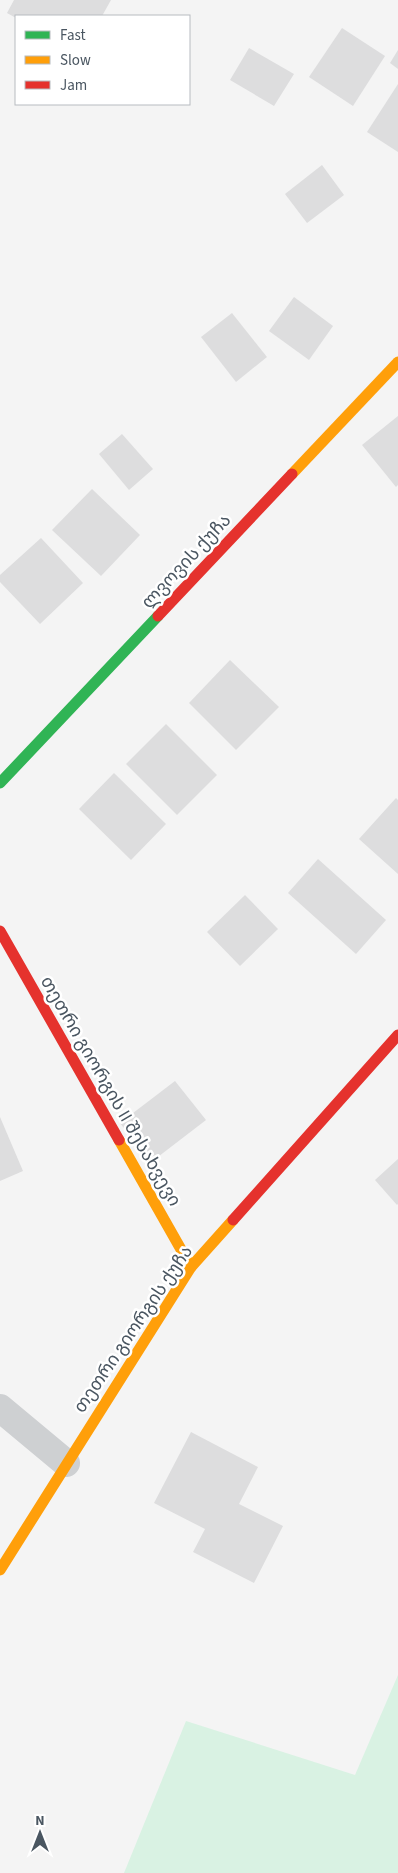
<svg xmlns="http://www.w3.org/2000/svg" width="398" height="1873" viewBox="0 0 398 1873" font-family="'Source Sans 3','Noto Sans Georgian',sans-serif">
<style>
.grass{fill:#d9f2e3}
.building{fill:#ddddde}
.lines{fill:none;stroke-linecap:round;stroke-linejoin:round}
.street{stroke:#ced0d2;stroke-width:28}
.fast{stroke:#30b455;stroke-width:11}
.slow{stroke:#ff9f0a;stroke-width:11}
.jam{stroke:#e5322d;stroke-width:11}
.labels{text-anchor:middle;stroke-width:5;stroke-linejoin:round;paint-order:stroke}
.street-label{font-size:18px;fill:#4a5661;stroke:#fff}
</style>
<rect width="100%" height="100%" fill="#f4f4f4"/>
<!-- grass -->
<polygon class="grass" points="398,1675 398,1873 124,1873 186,1721 355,1775"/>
<!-- building -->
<g class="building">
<polygon points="14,0 111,0 102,16 16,16 16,18 7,13"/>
<polygon points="342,28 385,56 353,106 309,77"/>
<polygon points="249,48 294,74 274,106 230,80"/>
<polygon points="398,50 398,69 390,63"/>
<polygon points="398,84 398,152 367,132"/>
<polygon points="322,165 344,195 307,223 285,194"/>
<polygon points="294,297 333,326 309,360 269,331"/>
<polygon points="232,313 267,357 236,382 201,337"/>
<polygon points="398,416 398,485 396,487 362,445"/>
<polygon points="122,434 153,469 129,490 99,454"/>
<polygon points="92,489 140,535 101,576 52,530"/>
<polygon points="41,538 83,583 40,624 0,582 0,575"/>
<polygon points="230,660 279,707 236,750 189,703"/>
<polygon points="166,724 217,775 177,815 126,764"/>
<polygon points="114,773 166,824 131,860 79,809"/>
<polygon points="396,798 398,800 398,874 359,839"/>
<polygon points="318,859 386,920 356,954 288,893"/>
<polygon points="245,895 278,929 240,966 207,932"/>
<polygon points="175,1081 206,1120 150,1163 120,1123"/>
<polygon points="0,1117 23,1171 0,1181"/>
<polygon points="398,1159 398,1204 397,1205 375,1180"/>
<polygon points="191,1432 258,1467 239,1504 283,1526 254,1583 193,1552 205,1529 154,1503"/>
</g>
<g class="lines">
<!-- street -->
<polyline class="street" points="0,1408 66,1463"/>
<!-- fast -->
<polyline class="fast" points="0,783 158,616"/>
<!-- slow -->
<g class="slow">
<polyline points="292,474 398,362"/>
<polyline points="119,1140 191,1267"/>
<polyline points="0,1570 191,1267 233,1220"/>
</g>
<!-- jam -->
<g class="jam">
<polyline points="158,616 292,474"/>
<polyline points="0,931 119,1140"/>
<polyline points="233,1220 398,1035"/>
</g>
</g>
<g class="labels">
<!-- street labels -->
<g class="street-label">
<text transform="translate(186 561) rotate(-47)" y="6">ლვოვის ქუჩა</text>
<text transform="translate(111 1091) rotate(60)" y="6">თეთრი გიორგის II შესახვევი</text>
<text transform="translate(133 1329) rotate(-56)" y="6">თეთრი გიორგის ქუჩა</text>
</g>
</g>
<!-- legend -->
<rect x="15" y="15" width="175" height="90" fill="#ffffff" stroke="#b7bbc0"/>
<rect x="25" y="31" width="25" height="8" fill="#30b455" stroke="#b7bbc0"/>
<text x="60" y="40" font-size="15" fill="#4a5661">Fast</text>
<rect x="25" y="56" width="25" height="8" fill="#ff9f0a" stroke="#b7bbc0"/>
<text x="60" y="65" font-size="15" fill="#4a5661">Slow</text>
<rect x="25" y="81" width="25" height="8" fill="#e5322d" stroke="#b7bbc0"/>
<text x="60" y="90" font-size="15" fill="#4a5661">Jam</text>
<!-- north arrow -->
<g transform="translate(40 1833)" stroke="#ffffff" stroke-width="4" paint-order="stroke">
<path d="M0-4L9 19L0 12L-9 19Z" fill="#4a5661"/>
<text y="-8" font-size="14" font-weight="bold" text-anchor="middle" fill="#4a5661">N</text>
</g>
</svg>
